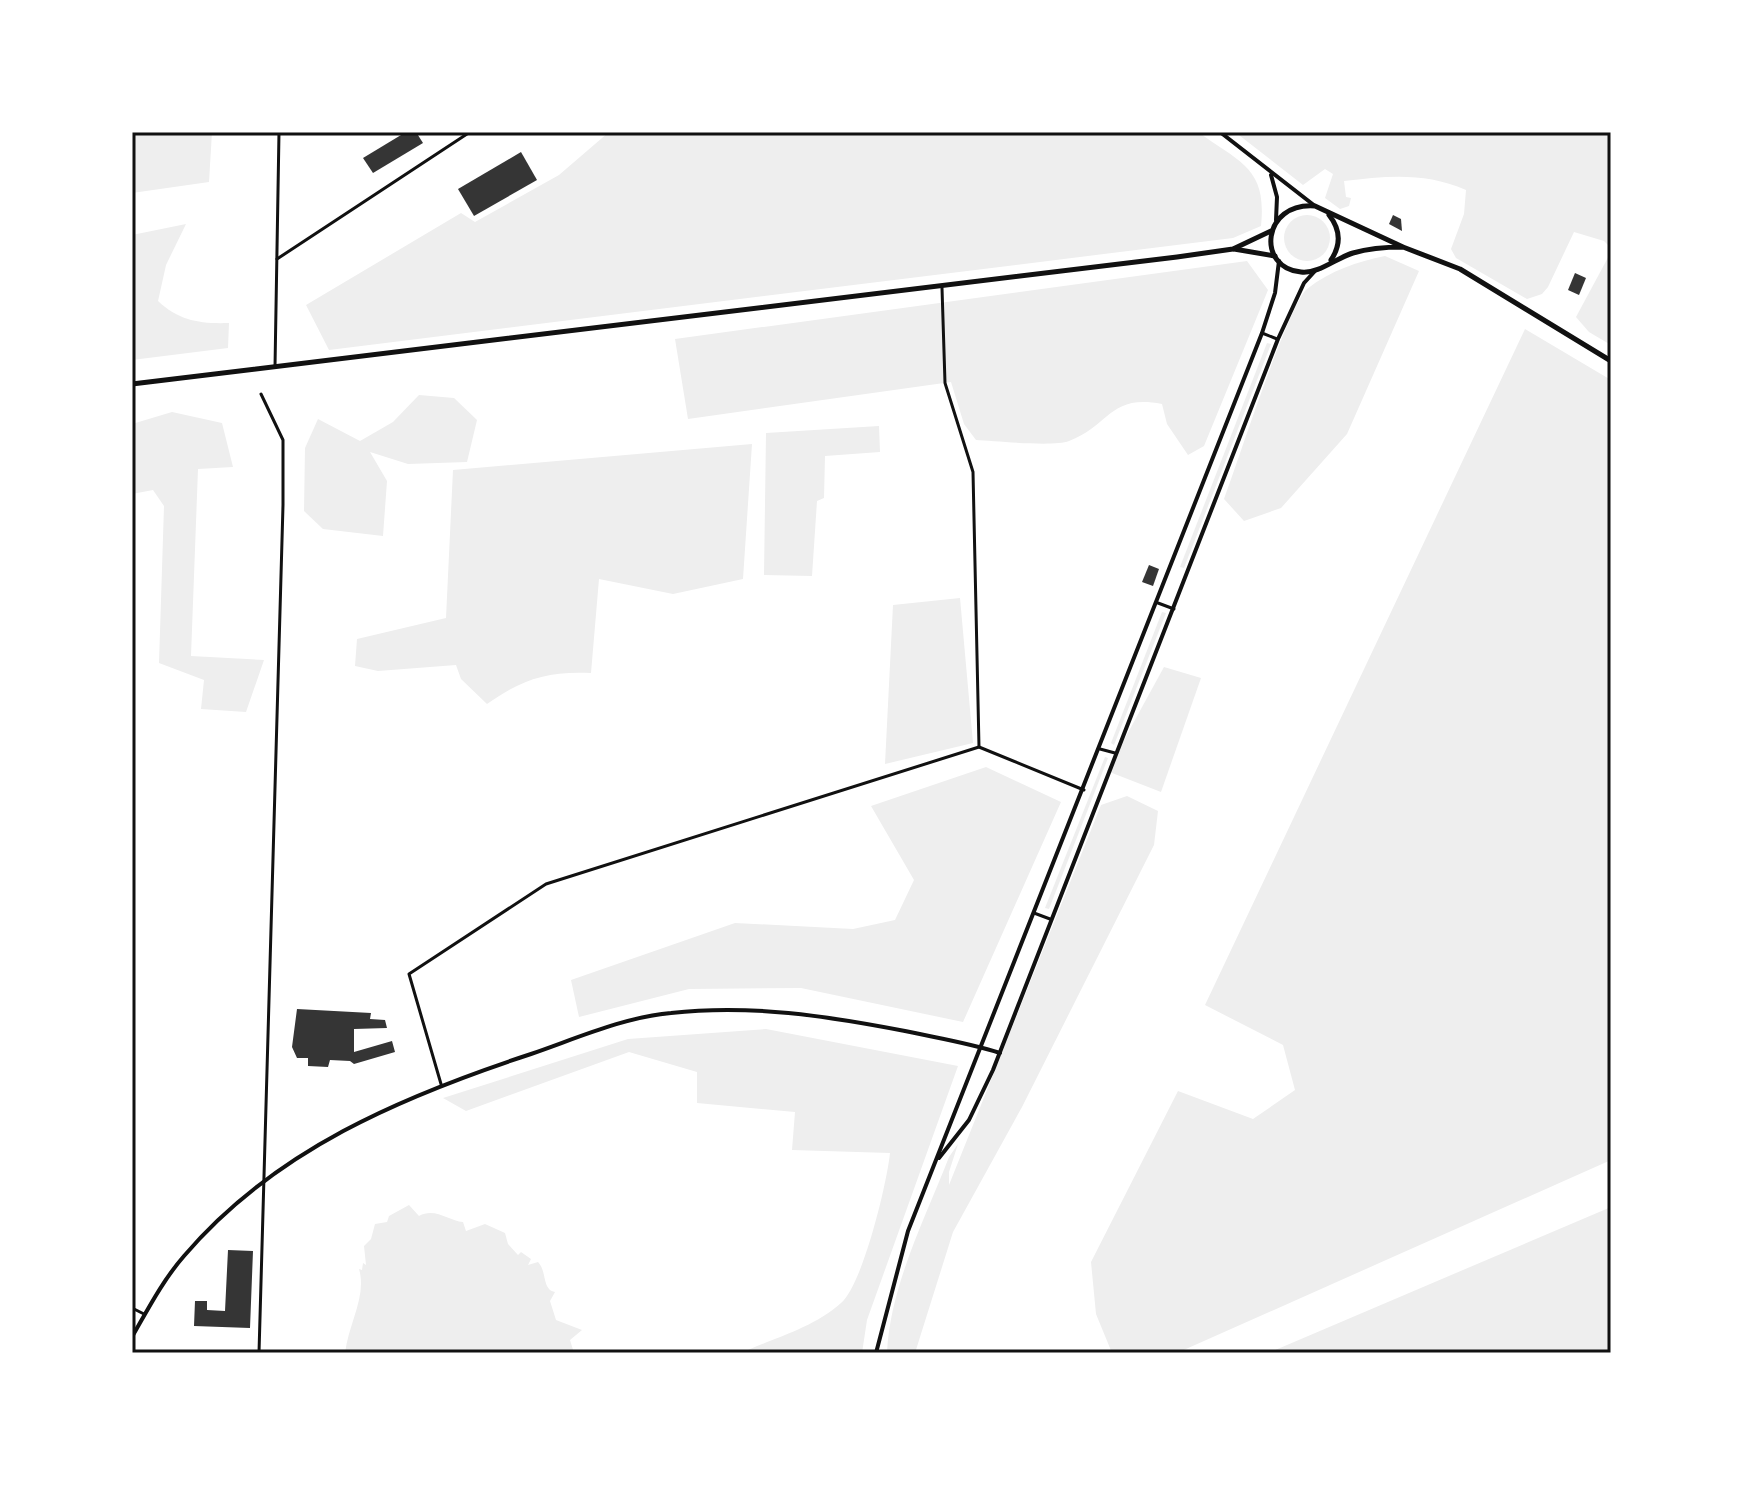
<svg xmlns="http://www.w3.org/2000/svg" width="1743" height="1485" viewBox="0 0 1743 1485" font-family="Commissioner,sans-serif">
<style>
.green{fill:#eee}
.building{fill:#353535}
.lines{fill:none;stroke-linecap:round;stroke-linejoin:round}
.pedestrian{stroke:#111;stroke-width:3}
.minor{stroke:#111;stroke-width:3}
.tertiary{stroke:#111;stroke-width:4}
.secondary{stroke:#111;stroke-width:5}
.neatline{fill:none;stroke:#111;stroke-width:3}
</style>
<rect width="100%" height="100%" fill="#fff"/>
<!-- green -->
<g class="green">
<polygon points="132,132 212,132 209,182 132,193"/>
<path d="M609,132h589c43,31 69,36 63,94l-28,12 -904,112 -23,-45 155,-92 14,9 84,-47z"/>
<path d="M1235,132h376v116l-7,-7 -30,-9 -26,55 -6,7 -15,5 -71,-41 -5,-9 13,-35 2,-24c-41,-18 -79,-14 -122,-9l2,16 5,1 -2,8 -9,3 -15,-11 8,-24 -8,-5 -22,16z"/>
<circle cx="1307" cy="238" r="23"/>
<path d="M186,224l-20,41 -8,36c21,20 43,23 71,22l-1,25 -96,12v-125z"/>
<polygon points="1611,252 1611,345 1589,332 1576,317"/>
<path d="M1385,256l34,15 -72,163 -66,74 -37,13 -20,-22c13,-34 64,-194 83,-210 24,-19 50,-27 78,-33z"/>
<path d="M1247,261l21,29 -64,156 -16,9 -21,-31 -5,-20c-53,-10 -51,21 -93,37 -15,6 -73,0 -93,-1l-12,-16 -13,-42 -263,37 -13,-80z"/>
<polygon points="1525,329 1611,380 1611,1160 1177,1353 1112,1353 1096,1314 1091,1262 1178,1091 1253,1119 1295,1090 1283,1045 1205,1005"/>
<polygon points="1267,343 1271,344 1184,568 1180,567"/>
<polygon points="419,395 454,398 477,420 467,462 408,464 370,452 387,481 383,536 323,529 304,511 305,448 318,419 360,441 393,422"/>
<polygon points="172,412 222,423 233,467 198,469 191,656 264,660 246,712 201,709 204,680 159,663 164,506 153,490 132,494 132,424"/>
<polygon points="879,426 880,452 825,456 824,498 817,501 812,576 764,575 766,433"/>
<path d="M752,444l-9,135 -70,15 -74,-15 -8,94c-43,-2 -69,6 -104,31l-26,-25 -5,-14 -78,6 -23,-5 2,-27 89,-21 7,-148z"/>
<polygon points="960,598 973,743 885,764 893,605"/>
<polygon points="1162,612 1166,613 1114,745 1111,743"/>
<polygon points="1164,667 1201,678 1161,792 1107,771"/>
<polygon points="1105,757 1108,758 1049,909 1045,908"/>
<polygon points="986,767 1061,802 963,1022 801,988 689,989 579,1017 571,980 735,923 853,929 895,920 914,880 871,806"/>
<path d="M1127,796l31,15 -4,34 -132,262 -69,125 -38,121h-28c3,-67 38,-134 62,-196l9,-13 -9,28v13l152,-380z"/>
<path d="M766,1029l192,37 -91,254 -5,33h-114v-3c32,-14 66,-23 93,-47 22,-19 46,-120 49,-150l-98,-3 3,-38 -98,-9v-31l-68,-20 -163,59 -23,-13 185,-59z"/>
<path d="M409,1205l10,11c16,-9 30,5 44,6l3,9 19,-7 20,9 3,11 10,11 3,-3 10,7 -3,6 10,-3c9,9 4,28 17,30l-5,9 6,19 26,10 -12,10 4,13h-229c4,-31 22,-57 14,-84l3,1 1,-7 3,2 -2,-19 7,-7 4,-15 12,-2 2,-6z"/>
<polygon points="1611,1207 1611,1353 1268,1353"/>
</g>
<!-- building -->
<g class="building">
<polygon points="406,132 416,132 423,143 373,173 363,158"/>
<polygon points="521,152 537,180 474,216 458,189"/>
<polygon points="1393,215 1401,219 1402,231 1389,224"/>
<polygon points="1575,273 1586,278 1579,295 1568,290"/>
<polygon points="1149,565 1159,569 1153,586 1142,582"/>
<polygon points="297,1009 371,1013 370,1019 385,1020 387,1028 354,1029 354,1052 392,1041 395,1052 354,1064 350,1061 330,1060 328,1067 308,1066 308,1058 297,1058 292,1047"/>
<polygon points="228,1250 253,1251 250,1328 194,1326 195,1301 207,1301 207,1310 225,1311"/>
</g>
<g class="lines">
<!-- pedestrian -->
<polyline class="pedestrian" points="259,1353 283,505 283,440 261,394"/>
<!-- minor -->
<g class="minor">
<polyline points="277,259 470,132"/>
<polyline points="942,288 945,383 973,472 979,747"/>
<polyline points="1262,333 1277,339"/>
<polyline points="275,367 279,132"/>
<polyline points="1158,603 1174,609"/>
<polyline points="1100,749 1115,753"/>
<polyline points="1034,913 1050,919"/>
<polyline points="441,1084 409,974 546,884 979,747 1084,790"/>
<polyline points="132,1308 144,1314"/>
</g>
<!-- tertiary -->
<g class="tertiary">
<polyline points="1220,132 1315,206"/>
<polyline points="1271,175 1277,197 1276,220"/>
<polyline points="939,1158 969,1120 993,1070 1278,339 1304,283 1315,271"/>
<path d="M132,1337c16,-28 31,-57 52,-81 90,-106 219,-160 347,-202 44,-15 93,-37 140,-41 79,-9 156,3 234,18 32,7 64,12 95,22"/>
<polyline points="876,1353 908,1231 1262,333 1275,293 1279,261"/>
</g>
<!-- secondary -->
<g class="secondary">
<path d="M1329,215c12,15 12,30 2,45"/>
<path d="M1403,247c-17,0 -33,1 -50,6 -17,5 -34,21 -52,19 -45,-4 -39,-70 14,-66l88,41 57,22 151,92"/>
<polyline points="1234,249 1275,256"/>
<polyline points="132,384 1177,257 1233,249 1271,231"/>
</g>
</g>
<!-- border -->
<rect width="1743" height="1485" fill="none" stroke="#ffffff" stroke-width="268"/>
<rect x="134" y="134" width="1475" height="1217" class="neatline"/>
</svg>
